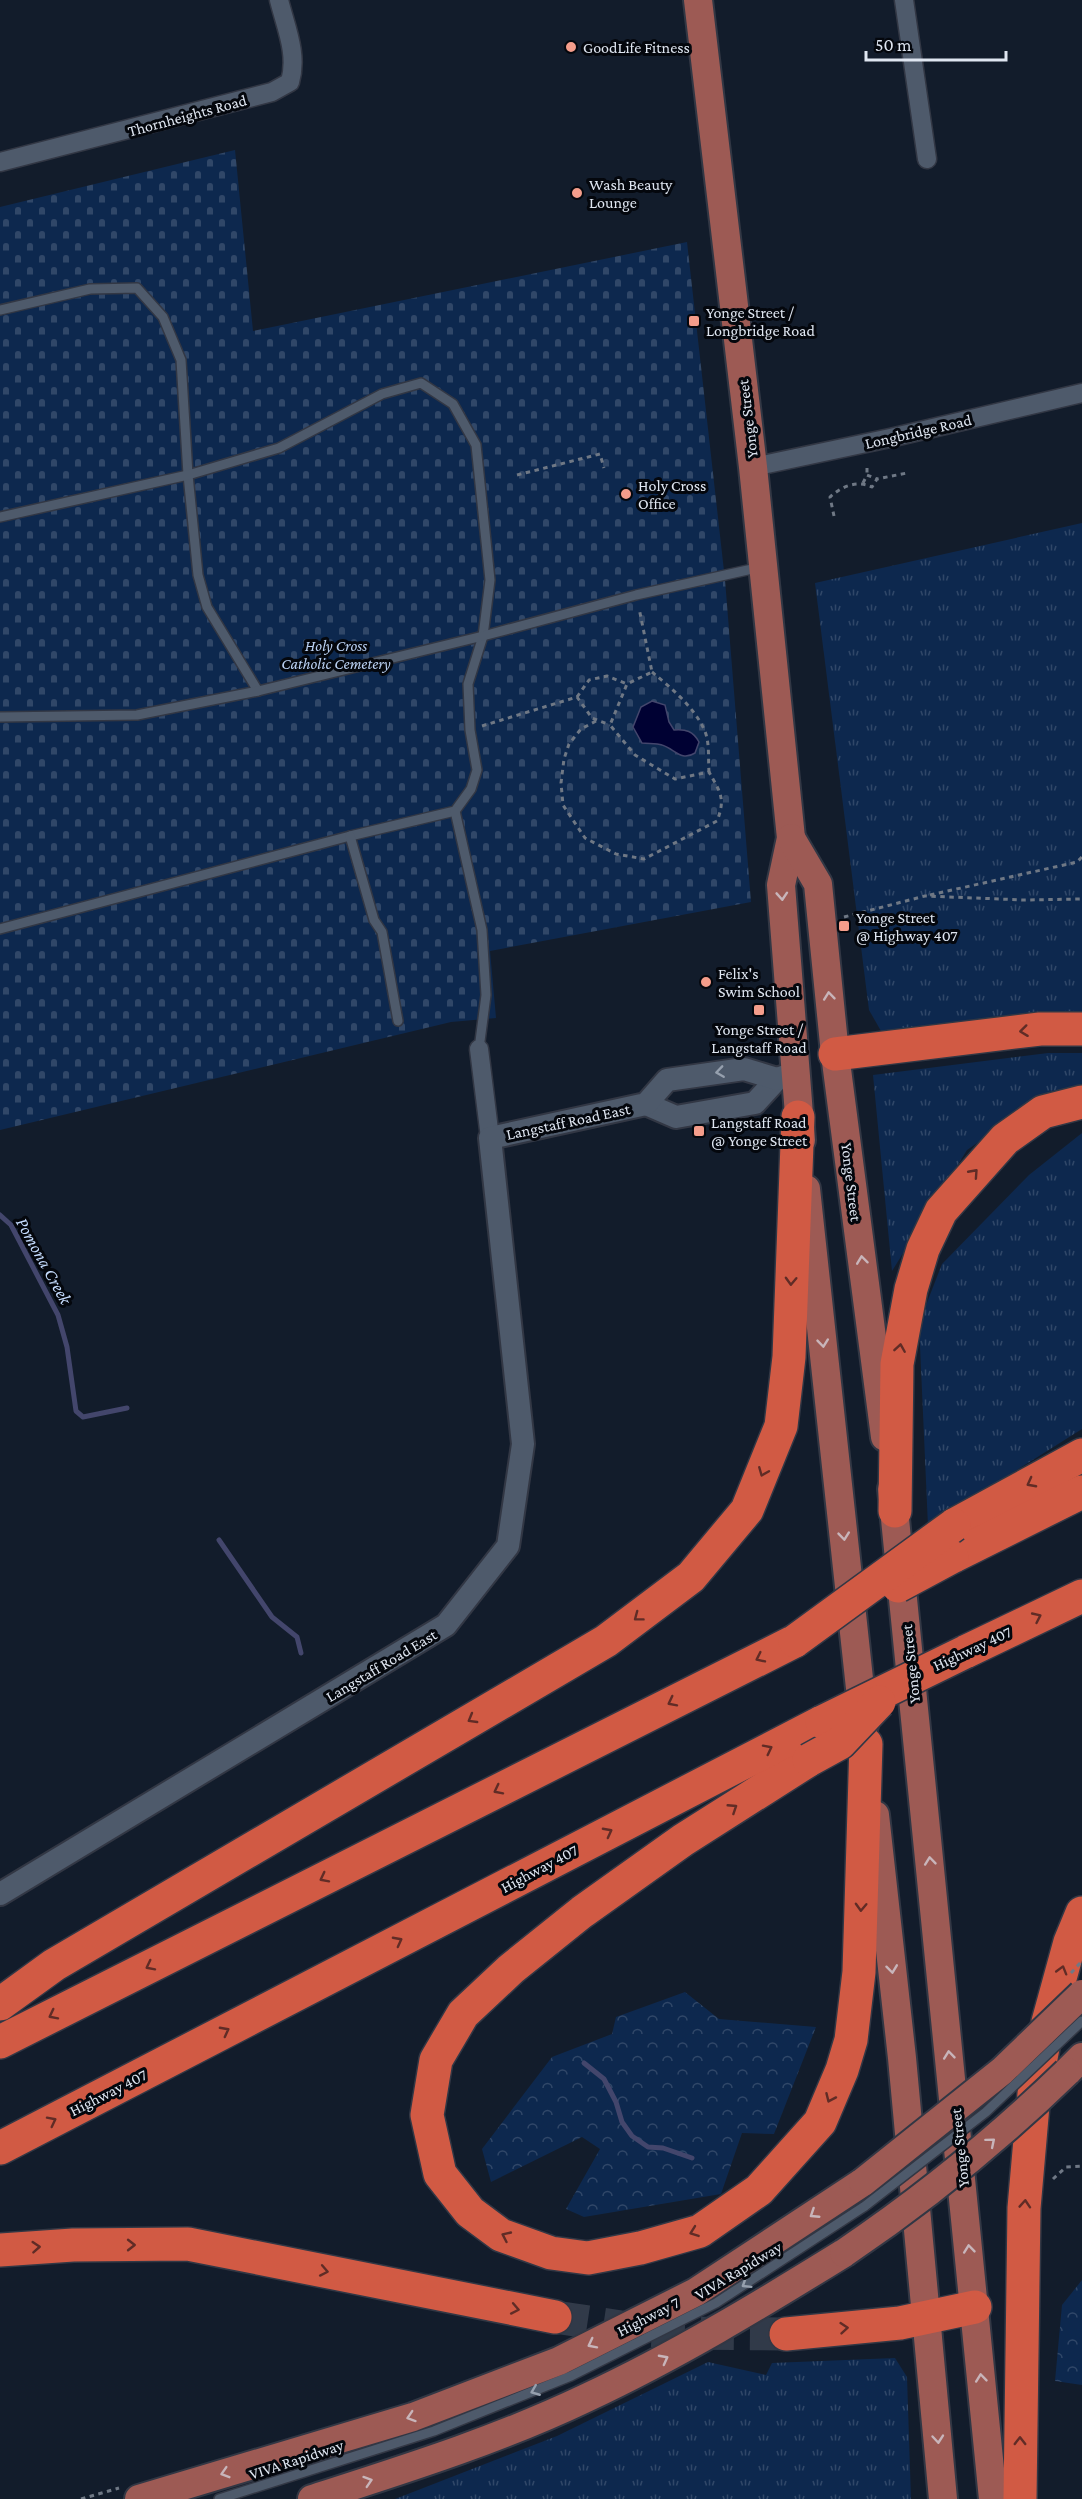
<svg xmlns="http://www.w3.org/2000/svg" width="1082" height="2499" viewBox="0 0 1082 2499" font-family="'Crimson Pro',serif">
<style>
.grass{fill:url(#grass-tufts)}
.forest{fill:url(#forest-crowns)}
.cemetery{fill:url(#cemetery-stones)}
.water{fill:#000133;stroke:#43466c;stroke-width:1.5}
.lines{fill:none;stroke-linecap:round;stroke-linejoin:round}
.stream{stroke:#43466c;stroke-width:5}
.motorway-tunnel{stroke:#313a49;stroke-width:33;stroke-dasharray:33 16;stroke-linecap:butt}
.service-casing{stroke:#323744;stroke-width:12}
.minor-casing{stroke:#323744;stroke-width:21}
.tertiary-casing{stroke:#323744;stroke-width:26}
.primary-casing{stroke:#323744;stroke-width:32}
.motorway-casing{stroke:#323744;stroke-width:36}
.path{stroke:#6f7885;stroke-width:3;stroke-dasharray:4.5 4.5;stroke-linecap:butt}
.service{stroke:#4e5a6b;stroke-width:9}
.minor{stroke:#4e5a6b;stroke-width:18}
.tertiary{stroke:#4e5a6b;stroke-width:22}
.primary{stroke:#9d5a54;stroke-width:28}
.motorway{stroke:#d15a44;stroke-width:33}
.service-bridge-casing{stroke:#323744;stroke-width:12;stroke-linecap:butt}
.primary-bridge-casing{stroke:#323744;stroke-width:32;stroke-linecap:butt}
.motorway-bridge-casing{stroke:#323744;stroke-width:36;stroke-linecap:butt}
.path-bridge{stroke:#6f7885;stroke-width:3;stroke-dasharray:4.5 4.5;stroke-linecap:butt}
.service-bridge{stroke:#4e5a6b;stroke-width:9}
.primary-bridge{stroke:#9d5a54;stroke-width:28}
.motorway-bridge{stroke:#d15a44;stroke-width:33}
.oneway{stroke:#c8b5ba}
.oneway2{stroke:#602c26}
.oneway3{stroke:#96a0ae}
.poi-dot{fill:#f49d8b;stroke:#04070d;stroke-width:2}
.labels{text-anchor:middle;stroke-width:6;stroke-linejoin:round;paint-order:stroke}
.poi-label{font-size:16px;fill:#dfe6f1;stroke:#04070d;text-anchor:start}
.street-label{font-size:16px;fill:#dfe6f1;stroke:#04070d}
.park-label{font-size:16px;font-style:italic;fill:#bad1f3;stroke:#04070d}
.water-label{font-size:18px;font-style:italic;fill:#c5dcfe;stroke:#04070d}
</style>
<defs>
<pattern id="grass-tufts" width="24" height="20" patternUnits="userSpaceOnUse" patternTransform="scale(1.5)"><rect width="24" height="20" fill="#0d284e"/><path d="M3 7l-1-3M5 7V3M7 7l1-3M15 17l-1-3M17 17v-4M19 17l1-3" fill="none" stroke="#304768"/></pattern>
<pattern id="forest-crowns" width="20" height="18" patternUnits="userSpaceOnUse" patternTransform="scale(1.5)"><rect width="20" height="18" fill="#0d284e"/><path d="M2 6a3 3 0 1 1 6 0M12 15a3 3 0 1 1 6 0" fill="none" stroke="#304768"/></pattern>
<pattern id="cemetery-stones" width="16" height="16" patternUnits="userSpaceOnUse" patternTransform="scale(1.5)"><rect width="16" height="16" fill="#0d284e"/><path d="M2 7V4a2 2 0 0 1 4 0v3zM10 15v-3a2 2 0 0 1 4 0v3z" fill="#304768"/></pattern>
</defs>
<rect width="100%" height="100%" fill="#121c2b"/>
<!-- grass -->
<g class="grass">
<polygon points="1082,523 1082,1011 906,1034 881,1031 869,1010 815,583"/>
<polygon points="1048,1053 1082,1053 1082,1087 1052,1092 967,1150 892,1271 873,1075"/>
<polygon points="1082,1133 1082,1429 928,1526 919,1323 942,1264 1029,1175"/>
<polygon points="895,2358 907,2377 911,2499 395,2499 557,2436 708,2362 766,2375 772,2363"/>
</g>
<!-- forest -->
<g class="forest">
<polygon points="685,1992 719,2019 816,2027 774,2134 742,2133 721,2194 584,2217 566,2209 600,2149 582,2137 491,2182 482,2149 552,2057 612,2034 616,2017"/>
<polygon points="1082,2280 1082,2385 1055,2381 1062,2305"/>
</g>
<!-- cemetery -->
<polygon class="cemetery" points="235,150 253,331 687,242 725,580 751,902 490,951 496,1018 451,1022 0,1130 0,207"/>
<!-- water -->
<path class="water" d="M652,701l13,4 4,17 5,8c12,-1 19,1 25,12l-4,11c-14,9 -20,-4 -33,-8 -6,-2 -14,-1 -20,-2l-9,-16 8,-20z"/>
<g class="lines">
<!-- stream -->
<g class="stream">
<polyline points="0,1215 11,1225 58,1315 67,1347 76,1411 83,1417 127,1408"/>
<polyline points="219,1540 272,1617 297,1637 301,1653"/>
<polyline points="584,2063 604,2079 616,2102 622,2122 632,2136 648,2147 663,2148 692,2158"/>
</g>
<!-- motorway-tunnel -->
<polyline class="motorway-tunnel" points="555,2317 641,2330 684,2333 786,2334"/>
<!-- service casing -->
<g class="service-casing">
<g id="service">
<polyline points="0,310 90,289 137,288 163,317 181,360 188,475 198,575 207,607 258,691"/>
<polyline points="0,517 188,475 279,448 382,394 421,383 453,404 476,445 490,580 483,636 468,684 470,730 477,770 471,789 455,811 350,836 0,929"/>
<polyline points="0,717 137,715 258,691 483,636 636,595 761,567"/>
<polyline points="455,811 482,930 486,995 479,1049"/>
<polyline points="350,836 374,920 382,932 398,1021"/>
<polyline points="219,2499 434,2431 571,2376 716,2303 865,2206"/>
</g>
</g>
<!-- minor casing -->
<g class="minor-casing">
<g id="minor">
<polyline points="904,0 927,159"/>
<path d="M0,162l272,-70 18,-10c8,-28 -4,-54 -11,-82"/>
<polyline points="753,467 890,438 1082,393"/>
<polyline points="479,1049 490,1138"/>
</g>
</g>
<!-- tertiary casing -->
<g class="tertiary-casing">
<g id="tertiary">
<polyline points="646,1104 676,1117 755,1103 777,1079 788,1075"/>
<polyline points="0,1894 446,1625 508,1546 523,1444 490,1138 646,1104 667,1080 744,1069 777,1079"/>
</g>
</g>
<!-- primary casing -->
<g class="primary-casing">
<g id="primary">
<polyline points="698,0 753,467 791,838 781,885 801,1140"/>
<polyline points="791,838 818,884 835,1054 885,1437"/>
<polyline points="806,1189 864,1725"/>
<polyline points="892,1489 993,2499"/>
<polyline points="875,1815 902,2058 943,2499"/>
<polyline points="1067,2072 1082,2057"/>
<polyline points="139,2499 413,2417 559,2361 696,2292 863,2182"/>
<path d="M312,2499c93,-30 186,-59 274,-101 90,-42 174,-93 258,-145"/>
</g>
</g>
<!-- motorway casing -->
<g class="motorway-casing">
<g id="motorway">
<polyline points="835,1054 1040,1029 1082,1029"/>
<polyline points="895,1511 897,1364 911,1289 923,1249 941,1211 1005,1139 1043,1112 1082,1102"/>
<polyline points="954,1525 1082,1455"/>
<polyline points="952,1557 1082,1492"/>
<polyline points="965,1652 1082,1596"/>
<polyline points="809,1760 683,1840 582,1912 511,1969 463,2014 436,2060 427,2115 440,2174 470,2212 501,2235 551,2253 588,2258 640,2248 700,2231 759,2190 820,2122 842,2070 851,2040 859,1972 866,1744"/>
<polyline points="0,2004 54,1965 606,1641 691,1577 747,1510 781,1426 789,1357 798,1117"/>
<polyline points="0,2042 795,1641"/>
<polyline points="0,2148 822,1722"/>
<polyline points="0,2250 73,2245 188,2244 555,2317"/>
<polyline points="786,2334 900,2323 975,2307"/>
<polyline points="1020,2499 1024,2208 1034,2094 1048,2022 1070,1942 1082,1913"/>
</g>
</g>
<!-- path -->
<g class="path">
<polyline points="867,468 867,475"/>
<polyline points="517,475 600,454 604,468"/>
<polyline points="863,483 867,475 877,479"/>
<path d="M834,516l-4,-19c12,-11 27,-17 42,-10l5,-8 30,-6"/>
<path d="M652,672c19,16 41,34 52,57 6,13 4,29 5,43"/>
<polyline points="577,697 589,680 607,676 627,684"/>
<path d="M596,721l-15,8 -12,15 -5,15 -3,24 2,22 22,33 31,16 28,5 73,-38c9,-23 3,-29 -8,-49l-34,7 -40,-24 -25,-30 17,-41 25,-12 -13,-64"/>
<polyline points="482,726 577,697 592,718 610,725"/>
<polyline points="930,895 1077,862 1082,857"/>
<polyline points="844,917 925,896 1024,900 1082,899"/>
<polyline points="1053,2179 1066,2167 1082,2166"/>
<polyline points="81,2499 119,2488"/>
</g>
<!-- service -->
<use href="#service" class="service"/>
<!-- minor -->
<use href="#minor" class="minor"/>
<!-- tertiary -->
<use href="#tertiary" class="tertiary"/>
<!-- primary -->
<use href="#primary" class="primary"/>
<!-- motorway -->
<use href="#motorway" class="motorway"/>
<!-- service-bridge casing -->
<g class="service-bridge-casing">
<polyline id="service-bridge" points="865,2206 986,2112 1082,2021"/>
</g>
<!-- primary-bridge casing -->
<g class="primary-bridge-casing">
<g id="primary-bridge">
<polyline points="863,2182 1002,2071 1082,1994"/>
<path d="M844,2253c80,-54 154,-114 223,-181"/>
</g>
</g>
<!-- motorway-bridge casing -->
<g class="motorway-bridge-casing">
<g id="motorway-bridge">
<polyline points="898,1586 952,1557"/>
<polyline points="795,1641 954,1525"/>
<polyline points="822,1722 965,1652"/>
<polyline points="809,1760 840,1743 879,1702"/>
</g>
</g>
<!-- path-bridge -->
<polyline class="path-bridge" points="1071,1973 1082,1961"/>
<!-- service-bridge -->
<use href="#service-bridge" class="service-bridge"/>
<!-- primary-bridge -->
<use href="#primary-bridge" class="primary-bridge"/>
<!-- motorway-bridge -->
<use href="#motorway-bridge" class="motorway-bridge"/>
</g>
<!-- one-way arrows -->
<defs><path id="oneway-chevron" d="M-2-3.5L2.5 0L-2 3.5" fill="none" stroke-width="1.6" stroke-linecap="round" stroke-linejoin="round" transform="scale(1.5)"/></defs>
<g class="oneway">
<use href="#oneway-chevron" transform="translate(782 896) rotate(86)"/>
<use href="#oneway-chevron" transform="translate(829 996) rotate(-96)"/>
<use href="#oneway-chevron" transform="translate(862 1260) rotate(-97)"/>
<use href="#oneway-chevron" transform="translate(823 1343) rotate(84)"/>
<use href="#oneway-chevron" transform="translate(844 1536) rotate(84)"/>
<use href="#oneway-chevron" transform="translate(930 1861) rotate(-96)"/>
<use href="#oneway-chevron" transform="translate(892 1969) rotate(83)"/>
<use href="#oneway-chevron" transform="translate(949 2055) rotate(-96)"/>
<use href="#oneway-chevron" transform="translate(991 2142) rotate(-40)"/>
<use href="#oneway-chevron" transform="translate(814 2214) rotate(147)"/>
<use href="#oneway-chevron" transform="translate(969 2249) rotate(-96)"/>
<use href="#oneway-chevron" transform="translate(592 2344) rotate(153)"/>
<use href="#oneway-chevron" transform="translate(664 2359) rotate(-28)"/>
<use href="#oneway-chevron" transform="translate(981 2378) rotate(-96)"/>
<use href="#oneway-chevron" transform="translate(411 2417) rotate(162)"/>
<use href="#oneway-chevron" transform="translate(938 2439) rotate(85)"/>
<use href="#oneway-chevron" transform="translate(225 2473) rotate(163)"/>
<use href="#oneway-chevron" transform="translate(368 2481) rotate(-18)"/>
</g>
<g class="oneway2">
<use href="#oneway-chevron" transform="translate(1024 1031) rotate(173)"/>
<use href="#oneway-chevron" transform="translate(974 1173) rotate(-48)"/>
<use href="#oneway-chevron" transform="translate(791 1281) rotate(92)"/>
<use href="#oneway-chevron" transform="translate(900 1348) rotate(-81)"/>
<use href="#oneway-chevron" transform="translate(763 1472) rotate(112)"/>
<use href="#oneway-chevron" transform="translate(1031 1483) rotate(152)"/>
<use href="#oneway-chevron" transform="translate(638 1617) rotate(143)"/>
<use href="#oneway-chevron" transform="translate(1037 1617) rotate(-25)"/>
<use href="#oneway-chevron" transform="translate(760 1658) rotate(154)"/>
<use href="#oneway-chevron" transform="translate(672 1702) rotate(153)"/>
<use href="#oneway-chevron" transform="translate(472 1719) rotate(150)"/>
<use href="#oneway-chevron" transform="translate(768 1749) rotate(-27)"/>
<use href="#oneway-chevron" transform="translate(498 1790) rotate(153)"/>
<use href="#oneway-chevron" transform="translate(733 1808) rotate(-33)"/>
<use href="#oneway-chevron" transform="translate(608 1832) rotate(-28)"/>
<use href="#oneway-chevron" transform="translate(324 1878) rotate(153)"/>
<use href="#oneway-chevron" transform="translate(861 1907) rotate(92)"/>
<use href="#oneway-chevron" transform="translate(398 1941) rotate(-28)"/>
<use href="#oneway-chevron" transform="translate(150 1966) rotate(153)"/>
<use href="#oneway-chevron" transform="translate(1062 1970) rotate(-74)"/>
<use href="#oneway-chevron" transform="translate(53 2015) rotate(153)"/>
<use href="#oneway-chevron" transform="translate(225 2031) rotate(-28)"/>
<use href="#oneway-chevron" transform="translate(830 2098) rotate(114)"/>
<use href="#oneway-chevron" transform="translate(52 2121) rotate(-27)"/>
<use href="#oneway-chevron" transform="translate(1025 2204) rotate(-86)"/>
<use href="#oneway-chevron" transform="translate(694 2232) rotate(160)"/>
<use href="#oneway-chevron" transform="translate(506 2236) rotate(-155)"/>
<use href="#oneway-chevron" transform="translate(131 2245)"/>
<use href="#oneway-chevron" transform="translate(36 2247) rotate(-4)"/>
<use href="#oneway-chevron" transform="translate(324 2271) rotate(11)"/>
<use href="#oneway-chevron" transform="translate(515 2309) rotate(11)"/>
<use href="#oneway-chevron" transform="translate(844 2328) rotate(-5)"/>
<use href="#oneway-chevron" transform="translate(1020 2441) rotate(-90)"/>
</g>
<g class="oneway3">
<use href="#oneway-chevron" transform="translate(720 1072) rotate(172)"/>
<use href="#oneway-chevron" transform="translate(746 2284) rotate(148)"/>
<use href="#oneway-chevron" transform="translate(535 2391) rotate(158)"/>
</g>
<!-- markers -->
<g class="poi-dot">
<circle cx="571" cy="47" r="6"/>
<circle cx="577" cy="193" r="6"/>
<rect x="688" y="315" width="12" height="12" rx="3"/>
<circle cx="626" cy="494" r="6"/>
<rect x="838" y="920" width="12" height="12" rx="3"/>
<circle cx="706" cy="982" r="6"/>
<rect x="753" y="1004" width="12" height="12" rx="3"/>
<rect x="693" y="1125" width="12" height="12" rx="3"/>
</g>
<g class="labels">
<!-- poi labels -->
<g class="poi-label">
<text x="583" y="53">GoodLife Fitness</text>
<text x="589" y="190">Wash Beauty<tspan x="589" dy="18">Lounge</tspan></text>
<text x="706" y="318">Yonge Street /<tspan x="706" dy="18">Longbridge Road</tspan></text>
<text x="638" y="491">Holy Cross<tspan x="638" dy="18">Office</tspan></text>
<text x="856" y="923">Yonge Street<tspan x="856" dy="18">@ Highway 407</tspan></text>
<text x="718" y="979">Felix's<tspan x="718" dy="18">Swim School</tspan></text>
<text x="759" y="1035" text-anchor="middle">Yonge Street /<tspan x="759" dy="18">Langstaff Road</tspan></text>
<text x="711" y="1128">Langstaff Road<tspan x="711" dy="18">@ Yonge Street</tspan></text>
</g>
<!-- street labels -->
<g class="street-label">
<text transform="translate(187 115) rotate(-15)" y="6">Thornheights Road</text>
<text transform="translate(747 419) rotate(-97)" y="6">Yonge Street</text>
<text transform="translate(918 431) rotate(-13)" y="6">Longbridge Road</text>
<text transform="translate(568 1121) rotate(-12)" y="6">Langstaff Road East</text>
<text transform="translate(852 1182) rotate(83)" y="6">Yonge Street</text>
<text transform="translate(972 1648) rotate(-25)" y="6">Highway 407</text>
<text transform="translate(910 1664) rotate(-96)" y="6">Yonge Street</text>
<text transform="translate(381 1665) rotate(-31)" y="6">Langstaff Road East</text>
<text transform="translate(539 1868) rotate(-28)" y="6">Highway 407</text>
<text transform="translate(108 2092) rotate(-27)" y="6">Highway 407</text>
<text transform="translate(959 2148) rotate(-96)" y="6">Yonge Street</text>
<text transform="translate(738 2270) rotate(-31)" y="6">VIVA Rapidway</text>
<text transform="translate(648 2316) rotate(-27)" y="6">Highway 7</text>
<text transform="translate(296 2459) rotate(-18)" y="6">VIVA Rapidway</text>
</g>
<!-- park labels -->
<g class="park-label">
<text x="336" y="651">Holy Cross<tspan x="336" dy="18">Catholic Cemetery</tspan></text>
</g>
<!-- water labels -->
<g class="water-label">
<text transform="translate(44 1261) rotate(61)" y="6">Pomona Creek</text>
</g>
</g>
<!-- scale -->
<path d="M866 51v9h140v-9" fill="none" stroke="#dfe6f1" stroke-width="3"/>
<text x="875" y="51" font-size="18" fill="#dfe6f1" stroke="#04070d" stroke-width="4.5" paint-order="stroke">50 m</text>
</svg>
